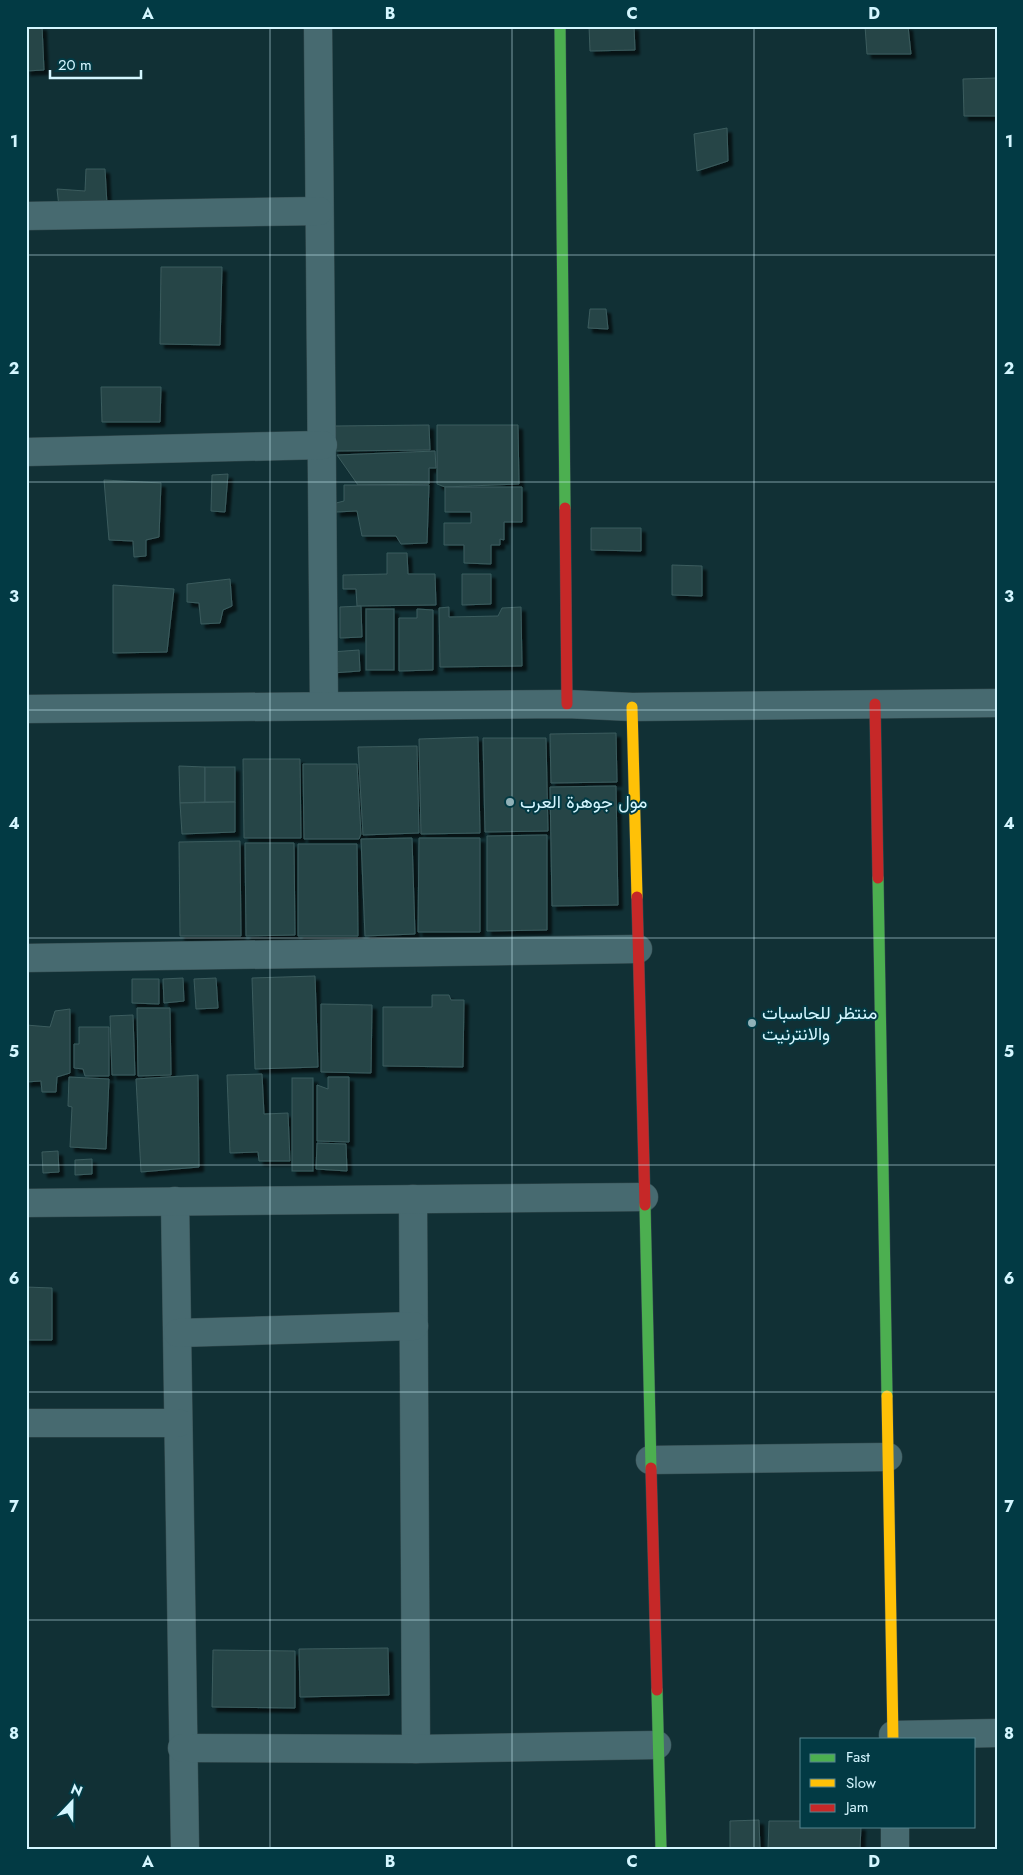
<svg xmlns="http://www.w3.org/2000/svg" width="1023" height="1875" viewBox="0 0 1023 1875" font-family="Jost,Vazirmatn,sans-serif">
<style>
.building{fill:#284547;stroke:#3b5c5e;filter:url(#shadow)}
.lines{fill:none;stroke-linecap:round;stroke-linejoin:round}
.street-casing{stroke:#364d51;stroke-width:29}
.fast-casing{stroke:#364d51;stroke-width:12}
.slow-casing{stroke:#364d51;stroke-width:12}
.jam-casing{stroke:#364d51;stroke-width:12}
.street{stroke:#476a70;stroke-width:28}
.fast{stroke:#4caf50;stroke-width:11}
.slow{stroke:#ffc107;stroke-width:11}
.jam{stroke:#c62828;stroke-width:11}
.grid{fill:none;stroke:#d4f6ff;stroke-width:1;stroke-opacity:0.55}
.poi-dot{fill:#90b1b8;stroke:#023a44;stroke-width:2}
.labels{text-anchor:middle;stroke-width:4;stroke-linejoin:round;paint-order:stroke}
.poi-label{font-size:18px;fill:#d4f6ff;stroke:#023a44;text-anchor:start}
.neatline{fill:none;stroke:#d4f6ff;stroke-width:2}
.grid-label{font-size:16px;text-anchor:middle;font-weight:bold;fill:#d4f6ff}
</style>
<defs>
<filter id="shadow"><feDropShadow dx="4.5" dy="4.5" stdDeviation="1" flood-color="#0009"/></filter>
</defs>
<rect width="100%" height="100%" fill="#113035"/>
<!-- building -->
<g class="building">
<polygon points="26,26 42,26 44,70 26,71"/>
<polygon points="589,26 634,26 635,50 590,51"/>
<polygon points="865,26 908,26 911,54 867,54"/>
<polygon points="997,78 997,116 964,116 963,79"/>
<polygon points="727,128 728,161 697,171 694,134"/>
<polygon points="86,169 105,169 107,205 59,207 57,189 85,191"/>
<polygon points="161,267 222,267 220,345 160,344"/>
<polygon points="590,309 606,309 608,329 588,328"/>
<polygon points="101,387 161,387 160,422 102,422"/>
<polygon points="429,425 430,450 334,451 334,426"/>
<polygon points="437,425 518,425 519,484 445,487 437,484"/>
<polygon points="435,451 436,468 429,468 429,484 358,485 337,455"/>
<polygon points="228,474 225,512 211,511 212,475"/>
<polygon points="104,480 161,483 159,537 146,540 146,556 134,557 133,541 109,540"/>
<polygon points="344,485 429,485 427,543 401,544 396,536 362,536 357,511 336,512 336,503 344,501"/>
<polygon points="445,487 522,487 522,522 504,522 504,540 500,539 500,545 491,545 491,564 464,563 464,545 444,545 444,523 471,523 471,512 445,512"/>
<polygon points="591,528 641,528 641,551 591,550"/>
<polygon points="387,553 407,553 408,574 435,574 436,605 357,606 356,589 343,589 343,575 387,574"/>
<polygon points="672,565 702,566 702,596 672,595"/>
<polygon points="462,574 491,574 491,604 462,605"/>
<polygon points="230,579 232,606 223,610 220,623 201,624 199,603 187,602 187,584"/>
<polygon points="113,585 174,589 167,652 113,653"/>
<polygon points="361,606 362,637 340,638 340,607"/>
<polygon points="449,607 449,617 498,616 502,608 521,607 522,666 440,667 439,608"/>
<rect x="366" y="609" width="28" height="61"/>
<polygon points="417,609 433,610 433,670 399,671 399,618 417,618"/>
<polygon points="359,650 360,671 332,673 331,652"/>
<polygon points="616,733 617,782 551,783 550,734"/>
<polygon points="478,737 480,833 421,834 419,739"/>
<polygon points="483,738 546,738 548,831 485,832"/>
<polygon points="417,746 419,833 363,835 358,747"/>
<polygon points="243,759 300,759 301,838 244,838"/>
<polygon points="303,764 357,764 361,834 359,839 304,839"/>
<polygon points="179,766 205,767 205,802 180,803"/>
<rect x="205" y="767" width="30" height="35"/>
<polygon points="616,786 618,905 552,906 550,787"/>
<polygon points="235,802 235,832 182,834 180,803"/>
<polygon points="547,835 547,930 487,931 487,836"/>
<polygon points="412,838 415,934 365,936 361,839"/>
<polygon points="419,838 480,838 480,932 418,932"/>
<polygon points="240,841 241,936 180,936 179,842"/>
<polygon points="245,843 294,843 295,935 246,936"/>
<polygon points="298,844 357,844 358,936 298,936"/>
<polygon points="315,976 318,1067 255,1069 252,978"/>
<polygon points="183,978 184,1001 164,1003 163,979"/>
<polygon points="216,978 218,1008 196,1009 194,979"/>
<polygon points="132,979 159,979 159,1004 132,1003"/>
<polygon points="432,995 449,995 451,1000 464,1000 463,1067 383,1066 383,1007 432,1007"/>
<polygon points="321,1004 372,1005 371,1073 321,1072"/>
<polygon points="137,1008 170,1008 171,1075 138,1076"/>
<polygon points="70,1009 70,1073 57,1077 56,1092 42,1092 41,1081 26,1082 26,1025 50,1027 55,1011"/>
<polygon points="133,1015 135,1075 112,1075 110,1016"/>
<polygon points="79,1027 109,1027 109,1076 85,1076 83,1069 74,1068 74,1044 79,1044"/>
<polygon points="262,1074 264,1114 288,1113 290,1161 259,1161 258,1152 230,1153 227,1075"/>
<polygon points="198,1075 199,1167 141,1172 136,1079"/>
<polygon points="69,1077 109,1079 106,1149 70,1147 72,1107 68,1106"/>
<polygon points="328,1077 349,1077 349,1142 317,1141 317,1085 328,1089"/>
<rect x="292" y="1078" width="21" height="93"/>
<polygon points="317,1143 346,1144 347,1171 316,1169"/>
<polygon points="58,1151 59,1172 43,1173 42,1152"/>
<polygon points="92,1159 92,1174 75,1175 75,1160"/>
<polygon points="26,1287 52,1288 52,1340 26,1340"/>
<polygon points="388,1648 389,1695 300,1697 299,1649"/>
<polygon points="213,1650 295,1651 295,1708 212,1707"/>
<polygon points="759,1820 760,1849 730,1849 730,1821"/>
<polygon points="769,1821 802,1821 802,1826 861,1826 860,1849 768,1849"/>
</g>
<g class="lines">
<!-- street casing -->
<g class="street-casing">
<g id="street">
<path d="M318,26c1,226 5,453 6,679"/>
<polyline points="26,216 319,211"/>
<polyline points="26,452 323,445"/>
<polyline points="26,709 567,704 632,707 997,703"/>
<polyline points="26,958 638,949"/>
<polyline points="413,1199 416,1749"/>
<polyline points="175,1201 185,1849"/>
<polyline points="26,1203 644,1197"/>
<polyline points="178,1333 414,1326"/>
<polyline points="26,1423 178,1423"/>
<polyline points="650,1460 888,1457"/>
<polyline points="893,1735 997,1733"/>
<polyline points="182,1748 416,1749 657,1745"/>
<polyline points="895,1826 895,1849"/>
</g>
</g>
<!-- fast casing -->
<g class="fast-casing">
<g id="fast">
<polyline points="560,26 565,508"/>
<polyline points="878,878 887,1396"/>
<polyline points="645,1205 651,1468"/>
<polyline points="657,1690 661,1849"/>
</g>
</g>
<!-- slow casing -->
<g class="slow-casing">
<g id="slow">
<polyline points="632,707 637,897"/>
<polyline points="887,1396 893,1739"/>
</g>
</g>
<!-- jam casing -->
<g class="jam-casing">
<g id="jam">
<polyline points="565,508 567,704"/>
<polyline points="875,704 878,878"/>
<polyline points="637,897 645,1205"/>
<polyline points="651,1468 657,1690"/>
</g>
</g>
<!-- street -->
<use href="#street" class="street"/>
<!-- fast -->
<use href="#fast" class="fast"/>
<!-- slow -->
<use href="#slow" class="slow"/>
<!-- jam -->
<use href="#jam" class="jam"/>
</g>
<!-- grid -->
<path class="grid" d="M270,26v1823M512,26v1823M754,26v1823M26,255h971M26,482h971M26,710h971M26,938h971M26,1165h971M26,1392h971M26,1620h971"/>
<!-- markers -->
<g class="poi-dot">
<circle cx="510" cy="802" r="5"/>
<circle cx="752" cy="1023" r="5"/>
</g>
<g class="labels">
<!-- poi labels -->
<g class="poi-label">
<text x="520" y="808">مول جوهرة العرب</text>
<text x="762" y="1019">منتظر للحاسبات<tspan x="762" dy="21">والانترنيت</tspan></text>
</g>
</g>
<!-- border -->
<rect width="1023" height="1875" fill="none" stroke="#023a44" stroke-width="55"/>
<!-- legend -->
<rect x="800" y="1738" width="175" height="90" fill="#023a44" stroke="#56858f"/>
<rect x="810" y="1754" width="25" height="8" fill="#4caf50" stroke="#56858f"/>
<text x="846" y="1762" font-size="15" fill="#d4f6ff">Fast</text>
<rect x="810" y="1779" width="25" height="8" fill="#ffc107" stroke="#56858f"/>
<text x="846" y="1788" font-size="15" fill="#d4f6ff">Slow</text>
<rect x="810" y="1804" width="25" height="8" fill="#c62828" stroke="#56858f"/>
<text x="846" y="1812" font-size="15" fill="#d4f6ff">Jam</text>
<!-- north arrow -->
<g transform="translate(72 1802) rotate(22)" stroke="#023a44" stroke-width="4" paint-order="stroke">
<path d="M0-4L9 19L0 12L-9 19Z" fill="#d4f6ff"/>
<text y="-8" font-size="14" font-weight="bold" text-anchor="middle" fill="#d4f6ff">N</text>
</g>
<!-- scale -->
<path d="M50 70v8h91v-8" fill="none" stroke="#d4f6ff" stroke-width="2.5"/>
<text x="58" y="70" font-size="15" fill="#d4f6ff" stroke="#023a44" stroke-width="4" paint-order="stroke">20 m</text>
<rect x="28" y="28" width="968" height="1820" class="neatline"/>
<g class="grid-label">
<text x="148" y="19">A</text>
<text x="390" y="19">B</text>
<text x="632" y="19">C</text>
<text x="874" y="19">D</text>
<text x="14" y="147">1</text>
<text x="1009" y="147">1</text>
<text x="14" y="374">2</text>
<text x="1009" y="374">2</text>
<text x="14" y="602">3</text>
<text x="1009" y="602">3</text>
<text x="14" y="829">4</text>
<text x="1009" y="829">4</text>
<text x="14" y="1057">5</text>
<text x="1009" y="1057">5</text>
<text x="14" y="1284">6</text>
<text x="1009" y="1284">6</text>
<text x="14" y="1512">7</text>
<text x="1009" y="1512">7</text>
<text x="14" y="1739">8</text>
<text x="1009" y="1739">8</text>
<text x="148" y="1867">A</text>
<text x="390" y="1867">B</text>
<text x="632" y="1867">C</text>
<text x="874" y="1867">D</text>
</g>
</svg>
